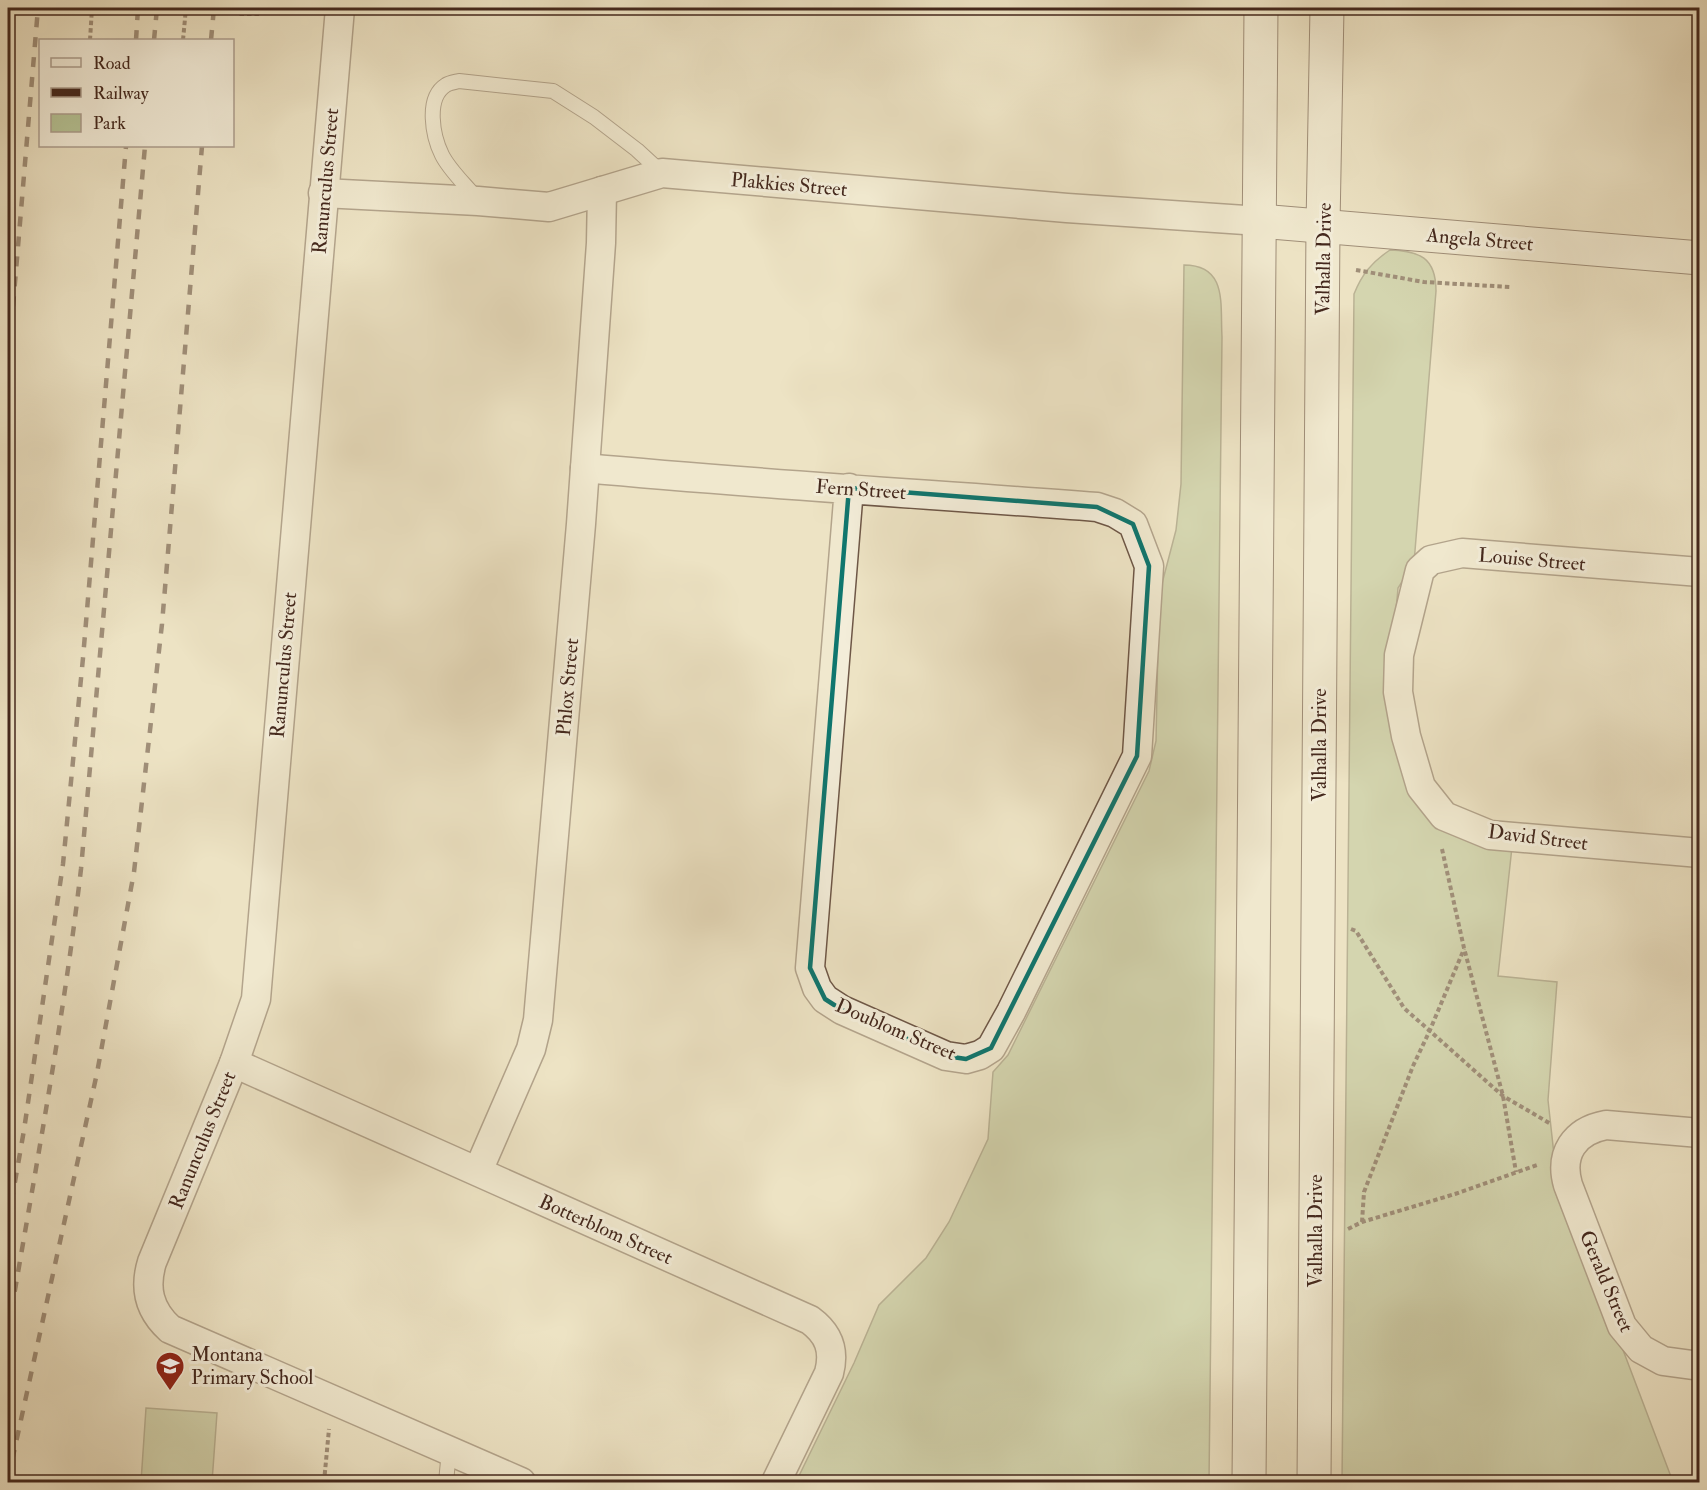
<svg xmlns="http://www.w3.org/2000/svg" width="1707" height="1490" viewBox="0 0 1707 1490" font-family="'IM FELL Double Pica',serif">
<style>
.green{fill:#b6c496;stroke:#7d765a;stroke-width:1.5}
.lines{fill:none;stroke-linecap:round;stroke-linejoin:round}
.lane-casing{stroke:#6e5747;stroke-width:16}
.street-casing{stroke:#6e5747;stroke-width:31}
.secondary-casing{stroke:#44281d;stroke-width:35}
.path{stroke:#44281d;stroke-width:4;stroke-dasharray:4.5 3;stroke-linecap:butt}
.lane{stroke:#f3edd9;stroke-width:14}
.street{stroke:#f3edd9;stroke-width:28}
.secondary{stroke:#f3edd9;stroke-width:33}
.rail{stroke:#44281d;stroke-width:4.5;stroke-dasharray:10 10;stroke-linecap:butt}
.marked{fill:none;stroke:#0f766e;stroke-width:4.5;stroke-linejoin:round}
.labels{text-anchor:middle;stroke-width:6;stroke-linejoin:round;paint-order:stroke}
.street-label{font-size:20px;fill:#44281d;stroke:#f3edd9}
.poi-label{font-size:20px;fill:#44281d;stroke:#f3edd9;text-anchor:start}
</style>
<rect width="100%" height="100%" fill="#ede3c4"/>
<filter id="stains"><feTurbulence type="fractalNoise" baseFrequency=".00333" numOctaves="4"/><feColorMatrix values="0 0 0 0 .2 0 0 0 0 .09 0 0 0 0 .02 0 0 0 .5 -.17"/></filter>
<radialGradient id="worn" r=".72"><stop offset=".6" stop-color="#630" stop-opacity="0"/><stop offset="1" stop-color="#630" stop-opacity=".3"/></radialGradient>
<!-- green -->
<g class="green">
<path d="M1390,250c29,1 46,7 46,41l-22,272 -16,25 -10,115 20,77 104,67 -14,129 59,6 -9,118 8,73 117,309h-331l12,-1188c8,-20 18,-32 36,-44z"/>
<path d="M1184,265c44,0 36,40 38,72l-13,1145h-413l58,-119 25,-58 47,-47 23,-36 39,-83 5,-67 15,-17 141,-284 7,-30 3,-146 17,-65 5,-46z"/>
<polygon points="146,1408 217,1413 212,1482 141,1482"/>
</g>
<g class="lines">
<!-- lane casing -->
<g class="lane-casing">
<g id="lane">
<path d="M477,199c-11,-14 -27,-28 -35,-44 -9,-18 -17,-57 4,-70 3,-2 9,-3 13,-4l94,10 41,26 43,33 25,23"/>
<polyline points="446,1482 449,1451"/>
</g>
</g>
<!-- street casing -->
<g class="street-casing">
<g id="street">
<path d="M340,8l-84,991 -22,64 -82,199c-8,26 -3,48 18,67l351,153"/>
<polyline points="323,193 478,201 549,207 662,173 1067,208 1260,221"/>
<path d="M585,468c170,16 341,26 512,39l18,6 18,11 16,42 -12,190 -126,256 -20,36 -11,7 -14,4 -20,-3 -104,-46 -17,-11 -8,-11 -7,-20 39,-480"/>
<polyline points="1700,572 1462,553 1431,560 1420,570 1399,655 1398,692 1406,736 1421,787 1444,816 1490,835 1700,853"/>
<path d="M234,1063l576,257c19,14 25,30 19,53l-53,109"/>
<path d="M1700,1133l-94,-8c-32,6 -47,29 -38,60l54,141 19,23 22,12 37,5"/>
<polyline points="478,1171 531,1049 538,1020 581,524 601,243 602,191"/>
</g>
</g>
<!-- secondary casing -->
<g class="secondary-casing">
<g id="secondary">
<polyline points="1260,221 1700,258"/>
<polyline points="1249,1482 1261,8"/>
<polyline points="1314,1482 1323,225 1327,8"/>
</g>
</g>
<!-- path -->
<g class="path">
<polyline points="238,8 238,14 261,14 262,8"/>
<polyline points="90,40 92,8"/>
<polyline points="183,40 186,8"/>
<polyline points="1356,270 1424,282 1510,287"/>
<polyline points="1442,849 1464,948 1503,1096 1516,1172"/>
<polyline points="1351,929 1356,931 1404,1008 1503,1096 1551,1124"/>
<polyline points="1362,1222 1364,1192 1413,1066 1430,1030 1464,949"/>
<polyline points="1348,1229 1362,1222 1455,1194 1537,1165"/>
<polyline points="324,1482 329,1429"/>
</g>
<!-- lane -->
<use href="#lane" class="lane"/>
<!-- street -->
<use href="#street" class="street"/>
<!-- secondary -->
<use href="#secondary" class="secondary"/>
<!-- rail -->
<g class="rail">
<polyline points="136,40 138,8"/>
<polyline points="154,40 157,8"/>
<polyline points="211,40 214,8"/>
<polyline points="8,366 38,8"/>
<polyline points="8,1222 24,1130 63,864 83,658 126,146"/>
<path d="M8,1331c26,-154 55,-307 73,-462l64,-723"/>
<polyline points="8,1479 97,1073 134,872 162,624 202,146"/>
</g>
</g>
<!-- marked area -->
<path d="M0 0H1707V1490H0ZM849,488l248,19 36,17 16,42 -12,190 -146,292 -25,11 -20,-3 -104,-46 -17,-11 -15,-31z" fill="#ede3c4" fill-opacity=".55" fill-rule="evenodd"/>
<path class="marked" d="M849,488l248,19 36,17 16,42 -12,190 -146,292 -25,11 -20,-3 -104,-46 -17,-11 -15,-31z"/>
<!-- icons -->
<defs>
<g id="school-pin" transform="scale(1.5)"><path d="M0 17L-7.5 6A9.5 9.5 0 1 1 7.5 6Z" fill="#8f2418" stroke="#f3edd9"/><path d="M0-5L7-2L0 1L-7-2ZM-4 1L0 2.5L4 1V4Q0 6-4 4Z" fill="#fff"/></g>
</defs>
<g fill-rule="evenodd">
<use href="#school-pin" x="170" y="1366"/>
</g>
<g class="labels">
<!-- street labels -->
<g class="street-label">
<text transform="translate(325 181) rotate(-85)" y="7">Ranunculus Street</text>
<text transform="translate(789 184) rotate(5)" y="7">Plakkies Street</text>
<text transform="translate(1480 239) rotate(5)" y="7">Angela Street</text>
<text transform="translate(1323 259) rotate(-89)" y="7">Valhalla Drive</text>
<text transform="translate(861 489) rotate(4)" y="7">Fern Street</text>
<text transform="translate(1532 559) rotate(5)" y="7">Louise Street</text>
<text transform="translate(283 665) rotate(-85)" y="7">Ranunculus Street</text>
<text transform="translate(567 687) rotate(-85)" y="7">Phlox Street</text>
<text transform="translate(1319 745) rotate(-90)" y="7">Valhalla Drive</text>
<text transform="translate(1538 837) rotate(7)" y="7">David Street</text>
<text transform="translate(896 1029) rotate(23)" y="7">Doublom Street</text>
<text transform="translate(202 1140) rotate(-68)" y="7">Ranunculus Street</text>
<text transform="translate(606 1229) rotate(24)" y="7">Botterblom Street</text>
<text transform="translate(1315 1231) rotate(-90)" y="7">Valhalla Drive</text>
<text transform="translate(1607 1281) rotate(67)" y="7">Gerald Street</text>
</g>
<!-- poi labels -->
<g class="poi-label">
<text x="191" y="1361">Montana<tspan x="191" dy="23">Primary School</tspan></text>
</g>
</g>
<!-- margin -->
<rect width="1707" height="1490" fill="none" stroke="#ede3c4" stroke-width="30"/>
<rect x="9" y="9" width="1689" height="1472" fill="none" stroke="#44281d" stroke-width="3"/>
<rect x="15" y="15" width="1677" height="1460" fill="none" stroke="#44281d" stroke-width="1.5"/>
<!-- legend -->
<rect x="39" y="39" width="195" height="108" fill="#f3edd9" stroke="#ad9e8e" stroke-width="1.5"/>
<rect x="51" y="58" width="30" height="9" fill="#f3edd9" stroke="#ad9e8e" stroke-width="1.5"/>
<text x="93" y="69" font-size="18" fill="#44281d">Road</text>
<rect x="51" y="88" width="30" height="9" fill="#44281d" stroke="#ad9e8e" stroke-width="1.5"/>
<text x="93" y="99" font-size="18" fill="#44281d">Railway</text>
<rect x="51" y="114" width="30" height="18" fill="#b6c496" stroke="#ad9e8e" stroke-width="1.5"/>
<text x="93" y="129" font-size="18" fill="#44281d">Park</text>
<rect width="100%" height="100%" filter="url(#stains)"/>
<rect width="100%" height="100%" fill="url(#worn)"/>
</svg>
